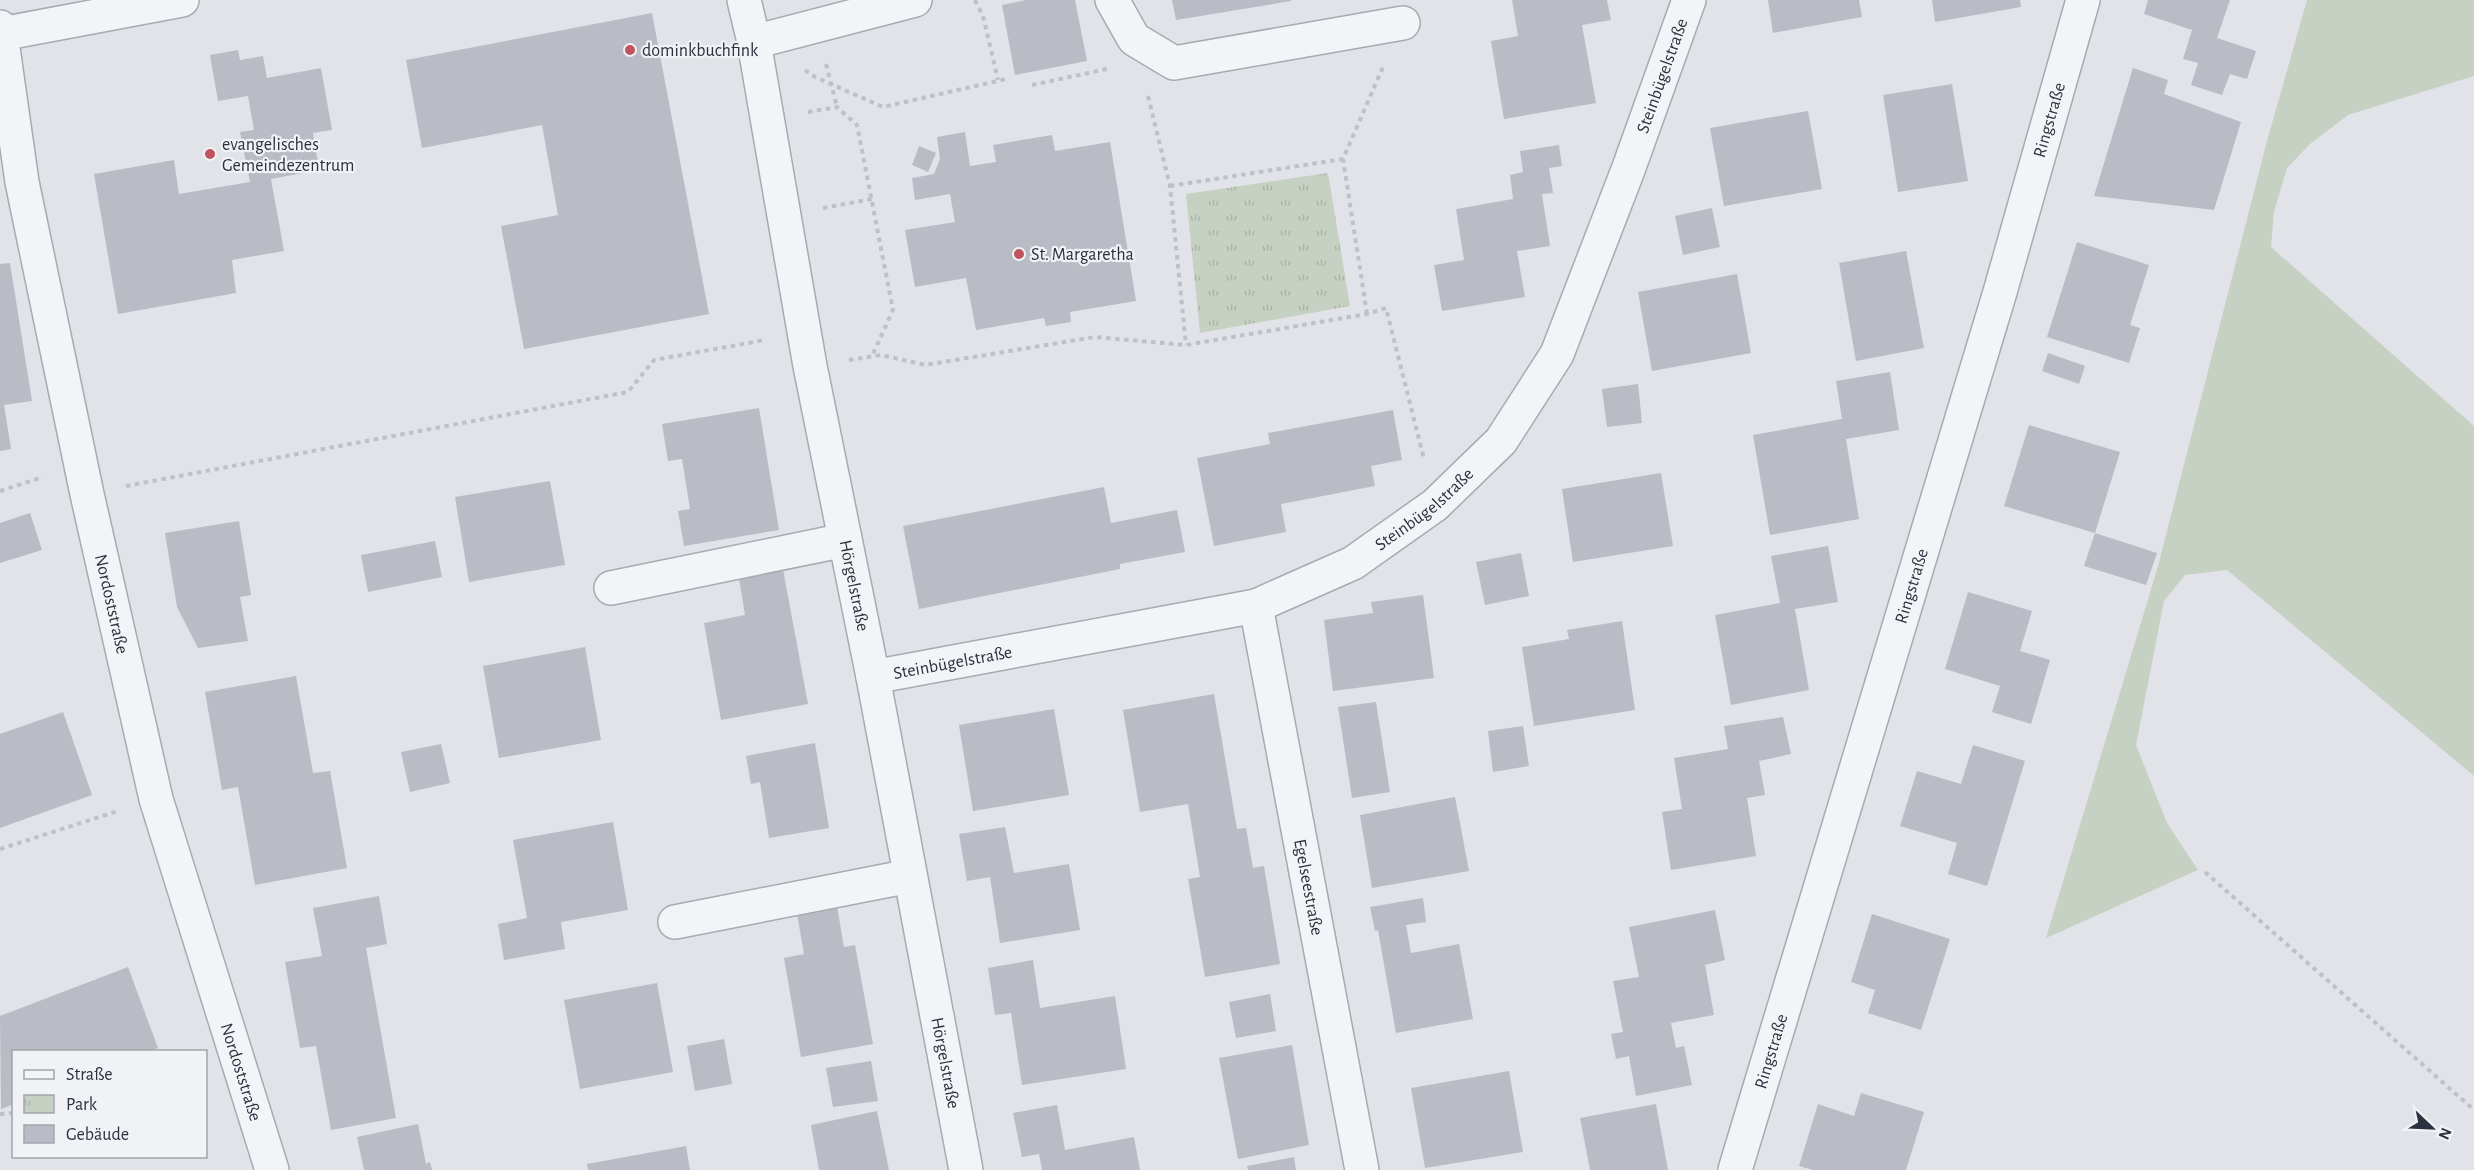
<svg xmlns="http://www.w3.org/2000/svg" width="2474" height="1170" viewBox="0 0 2474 1170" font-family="'Alegreya Sans',sans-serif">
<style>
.grass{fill:#c6d1c3}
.park{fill:url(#park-tufts)}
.building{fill:#b9bcc4}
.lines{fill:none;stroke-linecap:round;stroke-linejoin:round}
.minor-casing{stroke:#a7aab2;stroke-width:36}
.path{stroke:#bfc1c7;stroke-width:4;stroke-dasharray:4.5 4.5;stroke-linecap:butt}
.minor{stroke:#f3f4f7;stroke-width:33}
.poi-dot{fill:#c0545c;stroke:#f1f2f6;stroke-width:2}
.labels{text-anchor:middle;stroke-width:4.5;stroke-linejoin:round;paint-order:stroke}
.poi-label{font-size:18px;fill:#2b313e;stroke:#f1f2f6;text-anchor:start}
.street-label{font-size:18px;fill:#2b313e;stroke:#f1f2f6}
</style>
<defs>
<pattern id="park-tufts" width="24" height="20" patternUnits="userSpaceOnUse" patternTransform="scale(1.5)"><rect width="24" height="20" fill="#c6d1c3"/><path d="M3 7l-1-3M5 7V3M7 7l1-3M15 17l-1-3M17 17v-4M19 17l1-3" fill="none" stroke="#aab4a9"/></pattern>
</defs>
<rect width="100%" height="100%" fill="#e1e3e8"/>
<!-- grass -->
<polygon class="grass" points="2307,0 2474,0 2474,76 2348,115 2310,144 2287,168 2274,212 2271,247 2474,426 2474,776 2227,570 2185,575 2164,601 2136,745 2167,823 2198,870 2046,938 2158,566 2267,141"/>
<!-- park -->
<polygon class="park" points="1328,173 1350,306 1200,333 1186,194"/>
<!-- building -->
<g class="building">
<polygon points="1026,0 1075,0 1087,61 1015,75 1002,5"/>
<polygon points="1172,0 1291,0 1291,1 1176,20"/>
<polygon points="1512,0 1607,0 1611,20 1582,25 1596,103 1504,119 1491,41 1518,36"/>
<polygon points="1768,0 1859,0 1862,17 1773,33"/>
<polygon points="1932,0 2020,0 2021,7 1935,22"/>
<polygon points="2148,0 2230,0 2217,38 2256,51 2247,79 2230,74 2222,95 2191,85 2198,63 2183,59 2192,30 2144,14"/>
<polygon points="652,13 709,314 524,349 501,226 558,215 542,125 422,148 406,60"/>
<polygon points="238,50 240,60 263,56 267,78 321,68 332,130 313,133 319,170 271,179 284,251 232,260 236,293 118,314 94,174 174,160 179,194 250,182 240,132 254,130 248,96 218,101 210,55"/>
<polygon points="2133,68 2168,80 2164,94 2241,122 2214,210 2094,196"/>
<polygon points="1952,84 1968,181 1898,192 1883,95"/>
<polygon points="1808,111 1822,189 1724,206 1710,128"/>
<polygon points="965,132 970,166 996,162 993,145 1052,135 1055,151 1110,142 1136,301 1070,312 1071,322 1046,326 1044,318 976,330 966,278 915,287 905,230 955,222 950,194 915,200 912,178 934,174 940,159 937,137"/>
<polygon points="1559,145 1562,166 1549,168 1553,193 1542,194 1550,246 1517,251 1525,297 1442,311 1434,265 1464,260 1456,209 1513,199 1510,175 1523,172 1520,151"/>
<polygon points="919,146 936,153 928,172 912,165"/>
<polygon points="1712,208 1720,247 1683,255 1675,216"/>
<polygon points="2077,242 2149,265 2130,325 2140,328 2129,363 2047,337"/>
<polygon points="1906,251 1924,348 1856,361 1839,263"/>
<polygon points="10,263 32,401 4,405 11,449 0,451 0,264"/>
<polygon points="1737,274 1751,353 1652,371 1638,292"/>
<polygon points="2048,353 2085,366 2079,384 2042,371"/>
<polygon points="1890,372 1899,430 1846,439 1859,519 1770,535 1753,435 1842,419 1836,381"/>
<polygon points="1638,384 1642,423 1607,427 1602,389"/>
<polygon points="759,408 779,530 684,546 678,511 690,509 682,459 668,461 662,424"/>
<polygon points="1393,410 1402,460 1371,466 1375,486 1281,504 1286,532 1214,546 1197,458 1270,444 1268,433"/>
<polygon points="2029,425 2120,452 2095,533 2004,506"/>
<polygon points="1661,473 1673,546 1573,562 1562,489"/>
<polygon points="550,481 565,565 469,582 455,497"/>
<polygon points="1104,487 1111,523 1177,510 1185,552 1120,564 1120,569 919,609 903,526"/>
<polygon points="30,513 42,550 0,563 0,523"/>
<polygon points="239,521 251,595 240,597 248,641 198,648 177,607 165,533"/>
<polygon points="2095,533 2157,553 2146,585 2084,566"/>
<polygon points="435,541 442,577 368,592 361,555"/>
<polygon points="1828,546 1838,602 1795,609 1809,690 1731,705 1715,615 1780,603 1771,556"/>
<polygon points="1521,553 1529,596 1485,605 1476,562"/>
<polygon points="782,564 808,704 721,720 704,623 745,615 738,572"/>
<polygon points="1968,592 2032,611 2020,651 2050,660 2031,724 1992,712 2000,686 1945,669"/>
<polygon points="1423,595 1434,678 1333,691 1324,620 1373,613 1371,602"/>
<polygon points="1622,621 1635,710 1534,726 1522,647 1569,639 1567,630"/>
<polygon points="585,647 601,740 499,758 483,666"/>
<polygon points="296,676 313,773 330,771 347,868 255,885 238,787 222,790 205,692"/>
<polygon points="1214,694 1237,829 1246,828 1253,868 1264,866 1280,964 1205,977 1188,879 1200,877 1188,804 1140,812 1123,710"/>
<polygon points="1376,702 1390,792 1352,798 1338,707"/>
<polygon points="1054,709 1069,795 973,811 959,725"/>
<polygon points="63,712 92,795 0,828 0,734"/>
<polygon points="1783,717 1791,754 1759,761 1765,795 1747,798 1756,856 1671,870 1662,812 1682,809 1674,758 1728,749 1724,726"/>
<polygon points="1523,726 1529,766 1493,772 1488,731"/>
<polygon points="815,743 829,828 769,838 760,782 751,784 746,756"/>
<polygon points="441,744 450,783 410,792 401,752"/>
<polygon points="1973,745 2025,761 1987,886 1948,874 1957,843 1900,826 1917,771 1961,784"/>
<polygon points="1455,797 1469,871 1372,888 1360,815"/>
<polygon points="613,822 628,910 561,922 565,949 504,960 498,924 527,918 513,840"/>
<polygon points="1005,827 1014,873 1069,864 1080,930 1000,943 990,877 967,881 959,834"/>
<polygon points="379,896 387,944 366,948 396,1118 331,1130 316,1046 300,1048 285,962 322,956 313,908"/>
<polygon points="1423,898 1426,922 1406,925 1411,953 1459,944 1473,1019 1396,1033 1378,930 1375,931 1370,907"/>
<polygon points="836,900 844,947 855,945 873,1044 801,1057 784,958 804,954 796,908"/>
<polygon points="1715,910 1725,960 1705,965 1714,1015 1671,1023 1676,1048 1684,1046 1692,1085 1636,1096 1629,1056 1616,1059 1611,1034 1623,1032 1613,981 1639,977 1629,927"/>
<polygon points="1872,914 1950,939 1921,1030 1868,1013 1875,990 1851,982"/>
<polygon points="1033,960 1040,1008 1115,996 1126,1069 1022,1085 1011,1013 995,1015 988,968"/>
<polygon points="128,967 158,1048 149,1052 14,1052 14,1104 1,1109 0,1016"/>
<polygon points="657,983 673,1072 580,1089 564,1000"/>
<polygon points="1270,994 1276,1031 1236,1038 1229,1002"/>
<polygon points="724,1039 732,1084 695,1091 687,1046"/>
<polygon points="1292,1045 1309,1145 1238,1159 1219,1058"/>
<polygon points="871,1061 878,1101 833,1107 826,1068"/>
<polygon points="1509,1071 1523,1152 1425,1168 1411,1088"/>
<polygon points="1861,1093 1924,1112 1906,1170 1813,1170 1799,1166 1818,1104 1854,1116"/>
<polygon points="1656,1104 1668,1170 1590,1170 1580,1118"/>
<polygon points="1057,1105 1065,1150 1134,1137 1140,1170 1042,1170 1039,1154 1022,1157 1013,1113"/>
<polygon points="877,1111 889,1170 819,1170 811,1125"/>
<polygon points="418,1124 426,1164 430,1162 432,1170 364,1170 357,1137"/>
<polygon points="686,1146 690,1170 588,1170 587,1164"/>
<polygon points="1294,1157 1296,1170 1248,1170 1247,1166"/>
</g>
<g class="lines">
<!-- minor casing -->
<g class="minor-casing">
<g id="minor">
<path id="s1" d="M744,0l10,42 56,324 63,311 93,493"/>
<polyline points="1112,0 1134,39 1174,63 1403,23"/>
<path id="s2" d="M0,27l22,155 65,312 69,305 116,371"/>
<polyline points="1,34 182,0"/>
<polyline points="754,42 915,0"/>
<polyline points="611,588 845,540"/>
<path id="s3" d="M1256,606l106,564"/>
<path id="s4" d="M873,677l383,-71 97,-43 82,-58 66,-64 56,-87 71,-184 61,-170"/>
<polyline points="675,922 910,876"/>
<path id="s5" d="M1735,1170l265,-878 83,-292"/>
</g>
</g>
<!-- path -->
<g class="path">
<polyline points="975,0 983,16 998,80"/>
<polyline points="826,64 837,107"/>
<polyline points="805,70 815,77 883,107 1006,79"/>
<polyline points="1032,85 1107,69"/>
<polyline points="1148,96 1170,186 1186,345"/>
<polyline points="808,112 837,107 857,125 893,310 872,356"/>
<polyline points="1170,186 1343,159"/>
<polyline points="823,208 872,199"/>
<polyline points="1367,314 1343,159 1383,67"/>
<polyline points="849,360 881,355 925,365 1095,337 1186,345 1367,314 1386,308 1424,459"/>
<polyline points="126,486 628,392 654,360 765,340"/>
<polyline points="0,491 43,477"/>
<polyline points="0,849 118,811"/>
<polyline points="2205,872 2474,1110"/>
<polyline points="0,1114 14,1113"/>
</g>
<!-- minor -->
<use href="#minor" class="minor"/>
</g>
<!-- markers -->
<g class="poi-dot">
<circle cx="630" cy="50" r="6"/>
<circle cx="210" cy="154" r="6"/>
<circle cx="1019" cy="254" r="6"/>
</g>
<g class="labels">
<!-- poi labels -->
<g class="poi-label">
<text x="642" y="56">dominkbuchfink</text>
<text x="222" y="150">evangelisches<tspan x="222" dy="21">Gemeindezentrum</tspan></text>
<text x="1031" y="260">St. Margaretha</text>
</g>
<!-- street labels -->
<g class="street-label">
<text dy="6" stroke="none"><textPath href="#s4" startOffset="1089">Steinbügelstraße</textPath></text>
<text dy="6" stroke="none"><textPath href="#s5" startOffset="1096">Ringstraße</textPath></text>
<text dy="6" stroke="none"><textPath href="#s4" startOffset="585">Steinbügelstraße</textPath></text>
<text dy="6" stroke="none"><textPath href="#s1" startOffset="596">Hörgelstraße</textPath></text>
<text dy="6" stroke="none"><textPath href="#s5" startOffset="610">Ringstraße</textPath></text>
<text dy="6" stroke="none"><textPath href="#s2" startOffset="588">Nordoststraße</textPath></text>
<text dy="6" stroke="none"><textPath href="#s4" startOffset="81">Steinbügelstraße</textPath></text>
<text dy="6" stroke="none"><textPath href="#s3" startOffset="286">Egelseestraße</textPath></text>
<text dy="6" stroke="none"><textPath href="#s5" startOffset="124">Ringstraße</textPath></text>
<text dy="6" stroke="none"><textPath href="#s1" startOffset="1082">Hörgelstraße</textPath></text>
<text dy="6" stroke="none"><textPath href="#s2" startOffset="1074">Nordoststraße</textPath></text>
</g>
</g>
<!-- legend -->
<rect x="12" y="1050" width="195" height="108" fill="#f1f2f6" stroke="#a2a5ac" stroke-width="1.5"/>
<rect x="24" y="1070" width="30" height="9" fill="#f3f4f7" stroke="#a2a5ac" stroke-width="1.5"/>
<text x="66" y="1080" font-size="18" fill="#2b313e">Straße</text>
<rect x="24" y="1095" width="30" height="18" fill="url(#park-tufts)" stroke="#a2a5ac" stroke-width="1.5"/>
<text x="66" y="1110" font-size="18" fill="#2b313e">Park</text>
<rect x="24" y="1125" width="30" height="18" fill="#b9bcc4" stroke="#a2a5ac" stroke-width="1.5"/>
<text x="66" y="1140" font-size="18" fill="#2b313e">Gebäude</text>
<!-- north arrow -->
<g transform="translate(2432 1128) rotate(113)" stroke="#f1f2f6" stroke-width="4.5" paint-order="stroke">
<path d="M0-4.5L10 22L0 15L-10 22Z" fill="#2b313e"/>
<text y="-9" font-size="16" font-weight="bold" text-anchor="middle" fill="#2b313e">N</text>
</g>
</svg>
